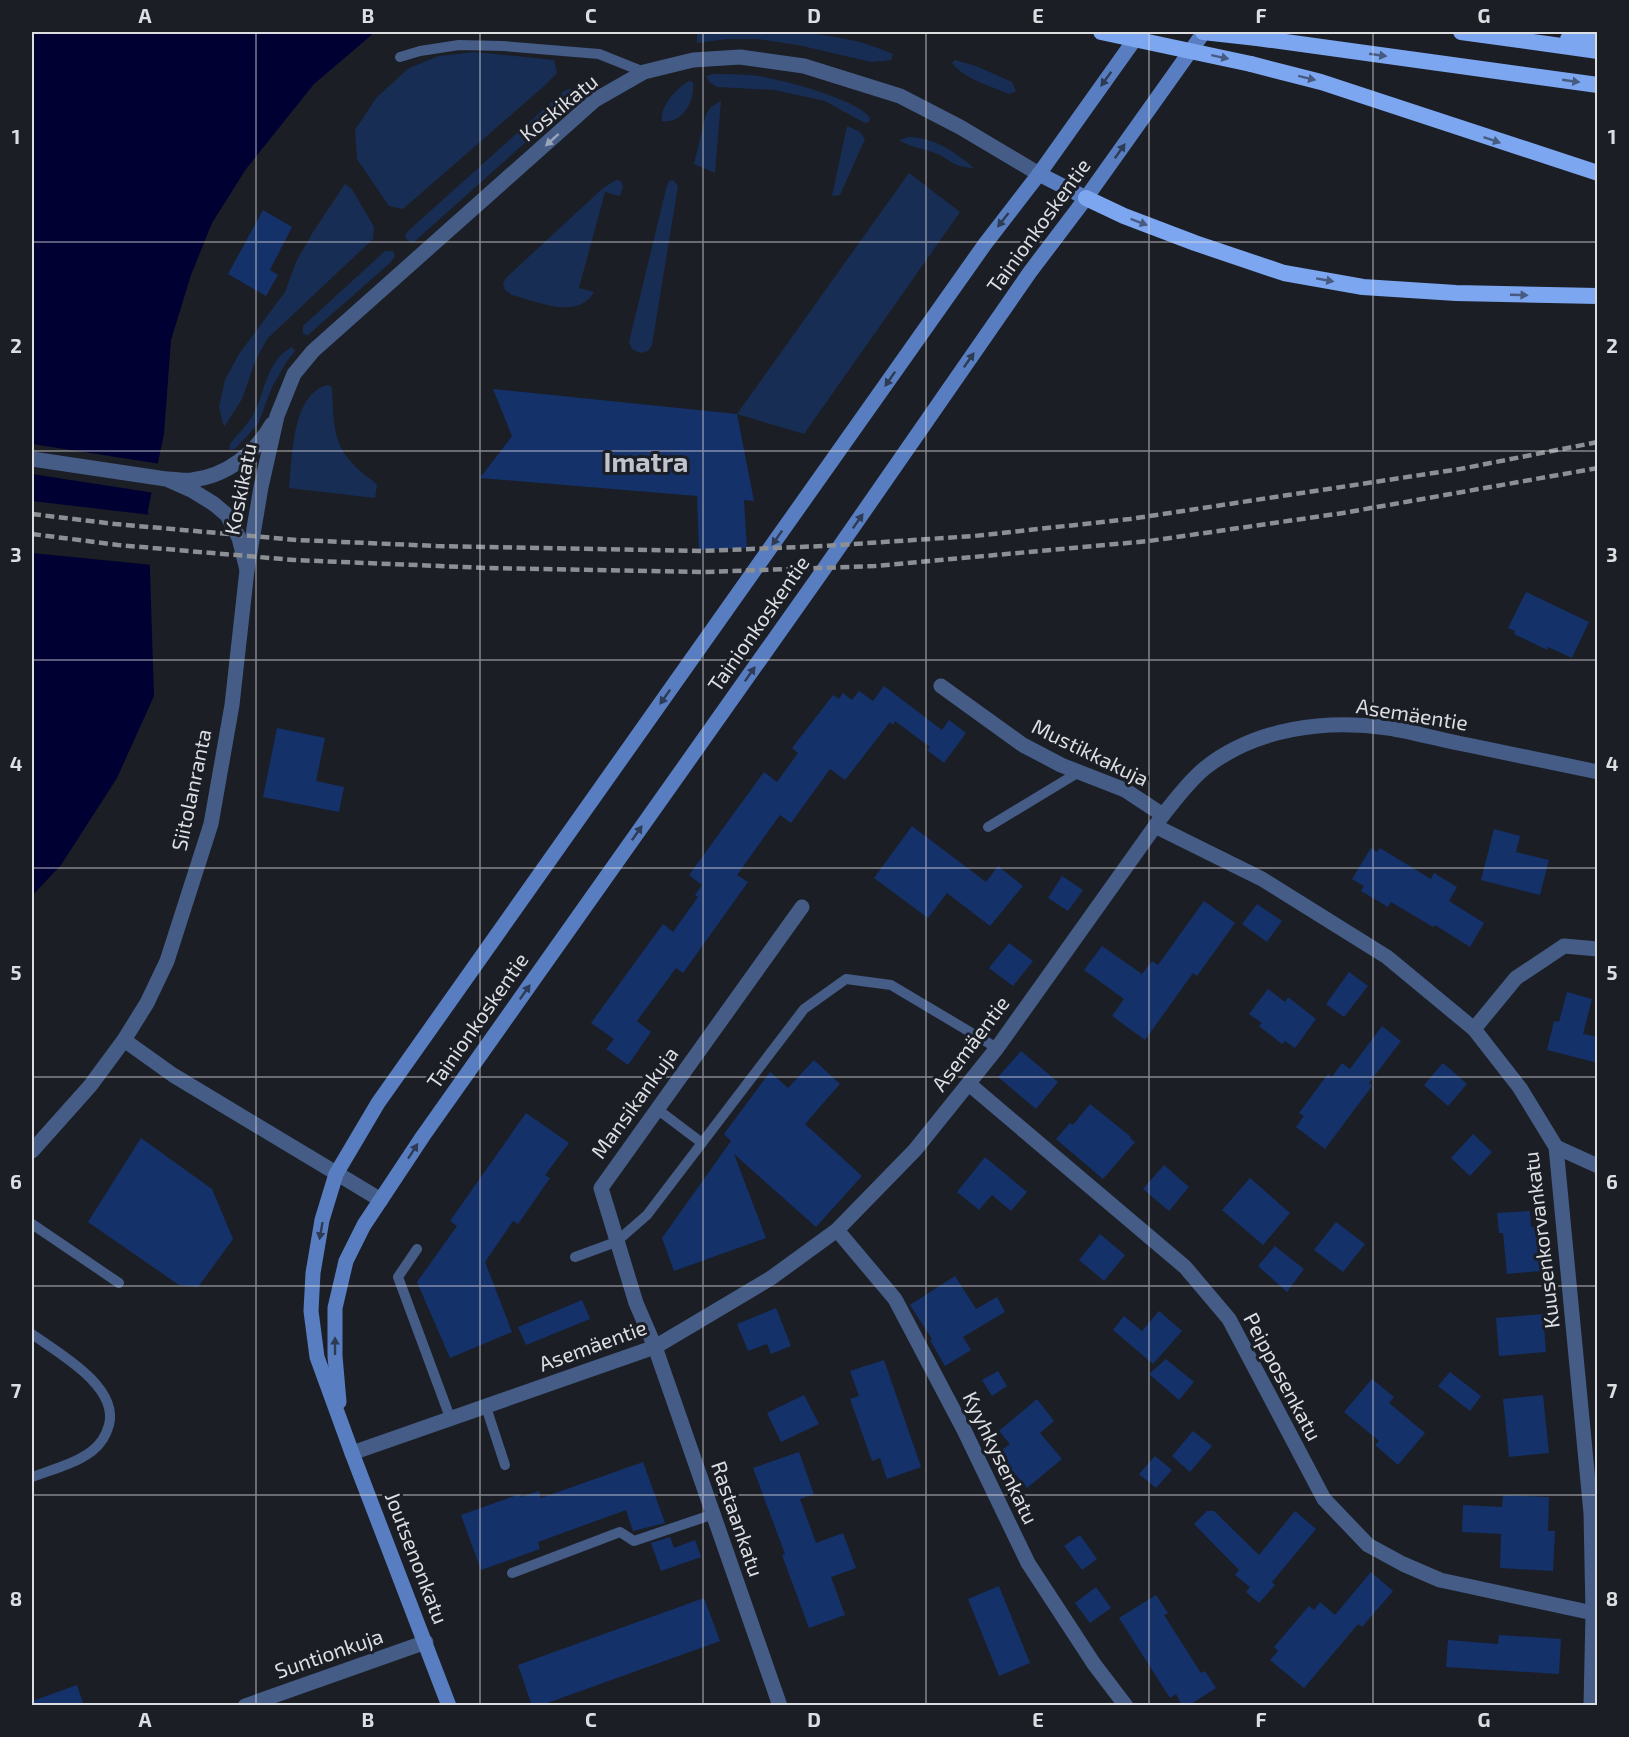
<svg xmlns="http://www.w3.org/2000/svg" width="1629" height="1737" viewBox="0 0 1629 1737" font-family="'Exo 2',sans-serif">
<style>
.green{fill:#182d54}
.water{fill:#003}
.pier{fill:#1b1e25}
.building{fill:#14316a}
.lines{fill:none;stroke-linecap:round;stroke-linejoin:round}
.service{stroke:#445c86;stroke-width:10}
.minor{stroke:#445c86;stroke-width:15}
.tertiary{stroke:#445c86;stroke-width:15}
.secondary{stroke:#587ec1;stroke-width:15}
.trunk{stroke:#7ca6f0;stroke-width:16}
.rail{stroke:#8c8f94;stroke-width:4.5;stroke-dasharray:9 4.5;stroke-linecap:butt}
.trunk-bridge{stroke:#7ca6f0;stroke-width:16}
.oneway{fill:#475b80}
.oneway2{fill:#2d3b54}
.oneway3{fill:#98a4b9}
.grid{fill:none;stroke:#dcdee2;stroke-width:1.5;stroke-opacity:0.55}
.labels{text-anchor:middle;stroke-width:6;stroke-linejoin:round;paint-order:stroke}
.street-label{font-size:21px;fill:#dcdee2;stroke:#1b1e25}
.district-label{font-size:27px;font-weight:bold;fill:#bfc4cd;stroke:#1b1e25}
.neatline{fill:none;stroke:#dcdee2;stroke-width:2}
.grid-label{font-size:20px;text-anchor:middle;font-weight:bold;fill:#dcdee2}
</style>
<rect width="100%" height="100%" fill="#1b1e25"/>
<!-- green -->
<g class="green">
<path d="M697,32c66,0 134,-6 196,22l-2,6 -20,2 -73,-17 -41,-6h-30l-30,4z"/>
<polygon points="475,52 554,60 557,73 544,86 403,209 389,206 357,159 355,130 377,97 409,68 439,56"/>
<path d="M955,60l21,6 36,16 4,9 -7,3c-18,-8 -45,-15 -57,-31z"/>
<path d="M713,74c12,0 25,0 37,1 24,2 109,24 120,43l-1,4 -4,1 -40,-22 -50,-11 -58,-3 -8,-5 -3,-6z"/>
<path d="M689,81l4,1c2,19 -10,42 -31,39 -2,-16 14,-32 27,-40z"/>
<polygon points="569,89 575,90 576,95 565,107 415,241 411,243 405,237 407,232 564,91"/>
<polygon points="721,101 715,173 694,164 706,114 711,107"/>
<polygon points="847,126 860,132 865,139 840,195 832,196"/>
<path d="M909,137c26,1 45,14 65,31 -23,-1 -21,-8 -39,-15 -15,-6 -21,-4 -36,-13z"/>
<polygon points="909,173 960,212 804,434 737,414"/>
<path d="M616,180l5,1 2,6 -3,9 -15,-4 -26,96 15,4c-16,29 -58,9 -82,3l-7,-5 -2,-7 4,-6 96,-89z"/>
<polygon points="673,180 678,186 677,192 652,345 648,351 640,353 632,349 629,342 666,189 669,181"/>
<polygon points="345,184 352,189 374,227 373,239 267,339 255,362 242,399 224,427 219,407 225,380 239,354 285,292 296,262 313,232"/>
<polygon points="385,251 393,251 395,256 390,263 308,335 303,334 303,326"/>
<path d="M292,347l3,4 -8,10 -15,26 -14,37 -23,25 -6,1 1,-6c7,-9 17,-19 23,-29 13,-23 12,-53 39,-68z"/>
<path d="M327,385l5,2c2,51 2,66 45,97l-2,14 -86,-10c4,-32 2,-92 38,-103z"/>
</g>
<!-- water -->
<polygon class="water" points="32,32 375,32 314,84 246,169 212,223 191,275 171,340 164,434 148,510 154,696 117,778 61,865 32,896"/>
<!-- pier -->
<g class="pier">
<polygon points="32,444 161,464 155,493 32,474"/>
<polygon points="32,501 151,515 153,565 32,553"/>
</g>
<!-- building -->
<g class="building">
<polygon points="263,210 292,227 270,270 278,275 266,296 228,274"/>
<polygon points="493,389 737,414 754,501 744,500 747,548 699,550 697,496 480,478 512,436"/>
<polygon points="1526,592 1589,622 1572,658 1548,647 1547,650 1514,634 1515,631 1508,628"/>
<polygon points="884,686 942,730 949,720 966,733 944,763 927,750 930,747 895,721 893,725 890,722 845,780 830,769 791,823 780,815 737,875 748,882 683,973 676,968 637,1021 651,1032 628,1065 606,1049 614,1039 591,1023 663,924 673,932 698,897 695,895 702,885 689,875 764,772 777,782 798,753 792,748 833,695 839,699 843,693 852,700 859,691 873,701"/>
<polygon points="277,728 325,738 316,781 344,787 339,812 263,797"/>
<polygon points="912,826 986,882 998,866 1023,886 990,926 947,893 928,918 874,878"/>
<polygon points="1494,829 1520,836 1516,852 1549,860 1540,895 1481,880"/>
<polygon points="1371,848 1377,852 1380,848 1431,879 1434,873 1457,887 1449,901 1484,923 1470,947 1435,925 1433,927 1391,902 1388,907 1361,891 1364,886 1352,879"/>
<polygon points="1062,876 1083,890 1068,911 1048,898"/>
<polygon points="1204,901 1235,923 1197,976 1193,973 1145,1040 1112,1016 1124,999 1084,970 1102,946 1142,974 1152,961 1158,965"/>
<polygon points="1257,904 1282,921 1267,942 1242,924"/>
<polygon points="1009,943 1033,961 1013,986 989,968"/>
<polygon points="1349,972 1368,986 1344,1017 1326,1004"/>
<polygon points="1268,989 1285,1002 1288,997 1316,1019 1295,1048 1285,1041 1282,1044 1259,1026 1262,1023 1249,1014"/>
<polygon points="1567,992 1592,999 1583,1034 1598,1037 1598,1063 1547,1050 1554,1021 1559,1022"/>
<polygon points="1382,1026 1401,1041 1369,1083 1372,1086 1325,1149 1296,1127 1304,1116 1299,1113 1328,1074 1332,1077 1342,1063 1350,1069"/>
<polygon points="1021,1051 1058,1082 1036,1109 998,1077"/>
<polygon points="814,1060 840,1084 805,1124 862,1176 816,1227 734,1154 766,1238 674,1271 662,1238 731,1141 724,1134 770,1072 788,1088"/>
<polygon points="1443,1063 1467,1084 1448,1106 1424,1085"/>
<polygon points="1090,1104 1131,1137 1130,1138 1135,1142 1103,1179 1056,1139 1070,1123 1073,1125"/>
<polygon points="526,1113 569,1143 545,1175 550,1178 523,1217 518,1224 513,1221 485,1262 512,1332 450,1358 417,1282 457,1226 450,1221"/>
<polygon points="1473,1134 1492,1152 1470,1176 1451,1158"/>
<polygon points="141,1138 212,1189 233,1239 198,1287 179,1285 88,1222"/>
<polygon points="985,1157 1027,1192 1011,1211 992,1195 979,1210 957,1192"/>
<polygon points="1164,1165 1189,1187 1169,1211 1143,1189"/>
<polygon points="1250,1178 1290,1213 1263,1245 1222,1210"/>
<polygon points="1530,1211 1531,1227 1536,1227 1540,1271 1507,1274 1503,1233 1499,1233 1497,1213"/>
<polygon points="1336,1222 1365,1244 1343,1272 1314,1250"/>
<polygon points="1100,1234 1125,1255 1104,1281 1079,1260"/>
<polygon points="1275,1246 1304,1269 1287,1292 1258,1266"/>
<polygon points="955,1276 976,1309 997,1297 1005,1312 963,1337 971,1350 945,1366 930,1340 932,1339 910,1305"/>
<polygon points="582,1300 590,1319 526,1345 518,1327"/>
<polygon points="776,1308 791,1346 771,1354 767,1344 748,1351 737,1324"/>
<polygon points="1159,1311 1182,1331 1153,1364 1113,1330 1124,1316 1142,1331"/>
<polygon points="1543,1314 1546,1352 1499,1356 1496,1318"/>
<polygon points="1166,1359 1194,1382 1179,1400 1149,1374"/>
<polygon points="884,1360 921,1467 887,1479 880,1458 872,1461 850,1399 859,1396 850,1371"/>
<polygon points="998,1371 1007,1386 992,1396 982,1380"/>
<polygon points="1450,1372 1481,1396 1470,1411 1438,1386"/>
<polygon points="1372,1379 1394,1397 1389,1403 1425,1433 1398,1465 1375,1445 1379,1441 1344,1412"/>
<polygon points="804,1395 819,1424 781,1442 767,1413"/>
<polygon points="1543,1395 1549,1453 1509,1457 1503,1399"/>
<polygon points="1037,1399 1054,1421 1040,1433 1062,1459 1027,1488 998,1453 1010,1444 999,1431"/>
<polygon points="1193,1431 1212,1446 1190,1472 1172,1456"/>
<polygon points="799,1452 814,1494 800,1499 816,1543 843,1533 856,1568 831,1577 845,1615 809,1628 782,1555 785,1554 753,1468"/>
<polygon points="1155,1456 1172,1470 1156,1488 1139,1474"/>
<polygon points="643,1462 665,1523 633,1531 626,1510 538,1542 540,1549 481,1570 461,1515 520,1494 521,1497 539,1491 541,1498"/>
<polygon points="1503,1495 1549,1497 1548,1531 1555,1531 1553,1571 1500,1568 1501,1534 1462,1532 1463,1505 1502,1507"/>
<polygon points="1207,1511 1214,1511 1259,1555 1295,1511 1316,1529 1272,1582 1275,1585 1259,1603 1246,1592 1250,1587 1235,1575 1239,1570 1194,1524"/>
<polygon points="1080,1535 1097,1559 1082,1570 1064,1546"/>
<polygon points="670,1537 674,1548 695,1540 701,1557 661,1571 651,1543"/>
<polygon points="1371,1572 1393,1591 1362,1627 1358,1624 1304,1688 1270,1660 1278,1651 1274,1647 1309,1606 1314,1610 1320,1602 1335,1615"/>
<polygon points="999,1586 1030,1663 999,1676 968,1599"/>
<polygon points="1096,1587 1111,1608 1090,1623 1075,1603"/>
<polygon points="1156,1595 1168,1613 1164,1615 1201,1673 1205,1671 1216,1688 1188,1706 1182,1706 1176,1694 1170,1698 1119,1618"/>
<polygon points="704,1598 720,1641 539,1706 532,1706 518,1665"/>
<polygon points="1499,1635 1561,1639 1559,1674 1446,1667 1448,1640 1498,1644"/>
<polygon points="77,1685 84,1706 32,1706 32,1701"/>
</g>
<g class="lines">
<!-- service -->
<g class="service">
<polyline points="400,57 420,51 459,45 503,46 599,54 644,72"/>
<polyline points="988,827 1079,772"/>
<polyline points="657,1109 702,1143"/>
<polyline points="32,1224 119,1283"/>
<polyline points="417,1249 398,1277 451,1420"/>
<polyline points="575,1257 616,1242 647,1215 804,1009 846,979 891,985 997,1048"/>
<path d="M32,1334c26,19 87,52 77,91 -3,11 -8,19 -17,26 -17,13 -41,19 -60,26"/>
<polyline points="486,1407 505,1465"/>
<polyline points="512,1573 620,1532 634,1541 714,1514"/>
</g>
<!-- minor -->
<g class="minor">
<path d="M168,479c8,0 16,2 24,1 35,-4 63,-27 80,-56"/>
<polyline points="247,570 261,487 277,416 294,374 313,351 595,100 644,72 693,60 740,57 804,66 900,96 960,127 1039,174"/>
<polyline points="941,686 1023,745 1061,765 1125,790 1163,815"/>
<polyline points="1155,826 1262,879 1387,957 1474,1029 1520,1088 1556,1147 1591,1513 1593,1613 1591,1706"/>
<polyline points="1474,1029 1516,978 1564,946 1598,949"/>
<polyline points="969,1084 1185,1267 1229,1319 1324,1499 1368,1545 1403,1564 1440,1580 1593,1613"/>
<polyline points="1556,1147 1598,1166"/>
<polyline points="837,1230 895,1299 964,1430 1028,1563 1094,1664 1126,1706"/>
<path d="M352,1453l303,-106 116,-69 66,-48 78,-80 82,-102 166,-233c13,-16 26,-34 42,-47 51,-40 120,-49 183,-40 26,4 53,12 80,17 43,9 86,18 130,27"/>
<polyline points="245,1706 426,1642"/>
<polyline points="780,1706 655,1347 636,1303 601,1188 802,907"/>
</g>
<!-- tertiary -->
<g class="tertiary">
<polyline points="32,459 166,479 193,491 214,504 227,515 239,538 247,570 232,705 211,824 167,961 147,1003 124,1040 90,1086 32,1151"/>
<polyline points="124,1040 173,1075 381,1200"/>
</g>
<!-- secondary -->
<g class="secondary">
<polyline points="1039,174 1086,198"/>
<polyline points="339,1402 335,1356 335,1308 346,1261 364,1225 423,1136 824,569 1030,272 1086,198 1204,32"/>
<polyline points="449,1706 352,1453 317,1357 311,1311 313,1273 322,1220 336,1174 378,1103 985,244 1039,174 1140,32"/>
</g>
<!-- trunk -->
<g class="trunk">
<polyline points="1461,32 1598,51"/>
<polyline points="1257,38 1598,85"/>
<polyline points="1568,39 1598,38"/>
<polyline points="1251,64 1321,82 1598,173"/>
<polyline points="1086,198 1124,216 1195,243 1284,273 1363,287 1456,293 1598,296"/>
</g>
<!-- rail -->
<g class="rail">
<polyline points="32,514 115,524 297,540 437,546 702,551 824,546 974,536 1130,519 1460,469 1598,442"/>
<polyline points="32,534 118,545 294,560 487,568 705,572 875,566 1149,541 1343,513 1598,468"/>
</g>
<!-- trunk-bridge -->
<g class="trunk-bridge">
<polyline points="1101,32 1251,64"/>
<polyline points="1203,32 1257,38"/>
</g>
</g>
<!-- one-way arrows -->
<defs><path id="oneway-solid" d="M-6-.8H1V-3.2L6.5 0L1 3.2V.8H-6Z" transform="scale(1.5)"/></defs>
<g class="oneway">
<use href="#oneway-solid" transform="translate(1378 55) rotate(8)"/>
<use href="#oneway-solid" transform="translate(1220 57) rotate(12)"/>
<use href="#oneway-solid" transform="translate(1307 78) rotate(14)"/>
<use href="#oneway-solid" transform="translate(1571 81) rotate(8)"/>
<use href="#oneway-solid" transform="translate(1492 140) rotate(19)"/>
<use href="#oneway-solid" transform="translate(1139 222) rotate(21)"/>
<use href="#oneway-solid" transform="translate(1325 280) rotate(10)"/>
<use href="#oneway-solid" transform="translate(1519 295) rotate(2)"/>
</g>
<g class="oneway2">
<use href="#oneway-solid" transform="translate(1106 79) rotate(126)"/>
<use href="#oneway-solid" transform="translate(1120 151) rotate(-55)"/>
<use href="#oneway-solid" transform="translate(1003 220) rotate(128)"/>
<use href="#oneway-solid" transform="translate(969 360) rotate(-55)"/>
<use href="#oneway-solid" transform="translate(890 379) rotate(125)"/>
<use href="#oneway-solid" transform="translate(858 521) rotate(-55)"/>
<use href="#oneway-solid" transform="translate(777 538) rotate(125)"/>
<use href="#oneway-solid" transform="translate(750 674) rotate(-55)"/>
<use href="#oneway-solid" transform="translate(665 697) rotate(125)"/>
<use href="#oneway-solid" transform="translate(637 833) rotate(-55)"/>
<use href="#oneway-solid" transform="translate(525 992) rotate(-55)"/>
<use href="#oneway-solid" transform="translate(413 1151) rotate(-57)"/>
<use href="#oneway-solid" transform="translate(321 1231) rotate(100)"/>
<use href="#oneway-solid" transform="translate(335 1346) rotate(-90)"/>
</g>
<use class="oneway3" href="#oneway-solid" transform="translate(552 140) rotate(138)"/>
<!-- grid -->
<path class="grid" d="M256,32v1674M480,32v1674M703,32v1674M926,32v1674M1149,32v1674M1373,32v1674M32,242h1566M32,451h1566M32,660h1566M32,868h1566M32,1077h1566M32,1286h1566M32,1495h1566"/>
<g class="labels">
<!-- street labels -->
<g class="street-label">
<text transform="translate(559 108) rotate(-39)" y="7">Koskikatu</text>
<text transform="translate(1039 226) rotate(-54)" y="7">Tainionkoskentie</text>
<text transform="translate(241 489) rotate(-79)" y="7">Koskikatu</text>
<text transform="translate(759 624) rotate(-55)" y="7">Tainionkoskentie</text>
<text transform="translate(1412 715) rotate(9)" y="7">Asemäentie</text>
<text transform="translate(1090 753) rotate(26)" y="7">Mustikkakuja</text>
<text transform="translate(192 790) rotate(-78)" y="7">Siitolanranta</text>
<text transform="translate(478 1021) rotate(-55)" y="7">Tainionkoskentie</text>
<text transform="translate(971 1044) rotate(-53)" y="7">Asemäentie</text>
<text transform="translate(635 1103) rotate(-54)" y="7">Mansikankuja</text>
<text transform="translate(1542 1240) rotate(-97)" y="7">Kuusenkorvankatu</text>
<text transform="translate(593 1346) rotate(-20)" y="7">Asemäentie</text>
<text transform="translate(1282 1377) rotate(62)" y="7">Peipposenkatu</text>
<text transform="translate(1000 1458) rotate(64)" y="7">Kyyhkysenkatu</text>
<text transform="translate(737 1519) rotate(71)" y="7">Rastaankatu</text>
<text transform="translate(416 1558) rotate(69)" y="7">Joutsenonkatu</text>
<text transform="translate(329 1654) rotate(-19)" y="7">Suntionkuja</text>
</g>
<!-- district labels -->
<g class="district-label">
<text x="646" y="472">Imatra</text>
</g>
</g>
<!-- border -->
<rect width="1629" height="1737" fill="none" stroke="#1b1e25" stroke-width="66"/>
<rect x="33" y="33" width="1563" height="1671" class="neatline"/>
<g class="grid-label">
<text x="145" y="23">A</text>
<text x="368" y="23">B</text>
<text x="591" y="23">C</text>
<text x="814" y="23">D</text>
<text x="1038" y="23">E</text>
<text x="1261" y="23">F</text>
<text x="1484" y="23">G</text>
<text x="16" y="144">1</text>
<text x="1612" y="144">1</text>
<text x="16" y="353">2</text>
<text x="1612" y="353">2</text>
<text x="16" y="562">3</text>
<text x="1612" y="562">3</text>
<text x="16" y="771">4</text>
<text x="1612" y="771">4</text>
<text x="16" y="980">5</text>
<text x="1612" y="980">5</text>
<text x="16" y="1189">6</text>
<text x="1612" y="1189">6</text>
<text x="16" y="1398">7</text>
<text x="1612" y="1398">7</text>
<text x="16" y="1606">8</text>
<text x="1612" y="1606">8</text>
<text x="145" y="1727">A</text>
<text x="368" y="1727">B</text>
<text x="591" y="1727">C</text>
<text x="814" y="1727">D</text>
<text x="1038" y="1727">E</text>
<text x="1261" y="1727">F</text>
<text x="1484" y="1727">G</text>
</g>
</svg>
